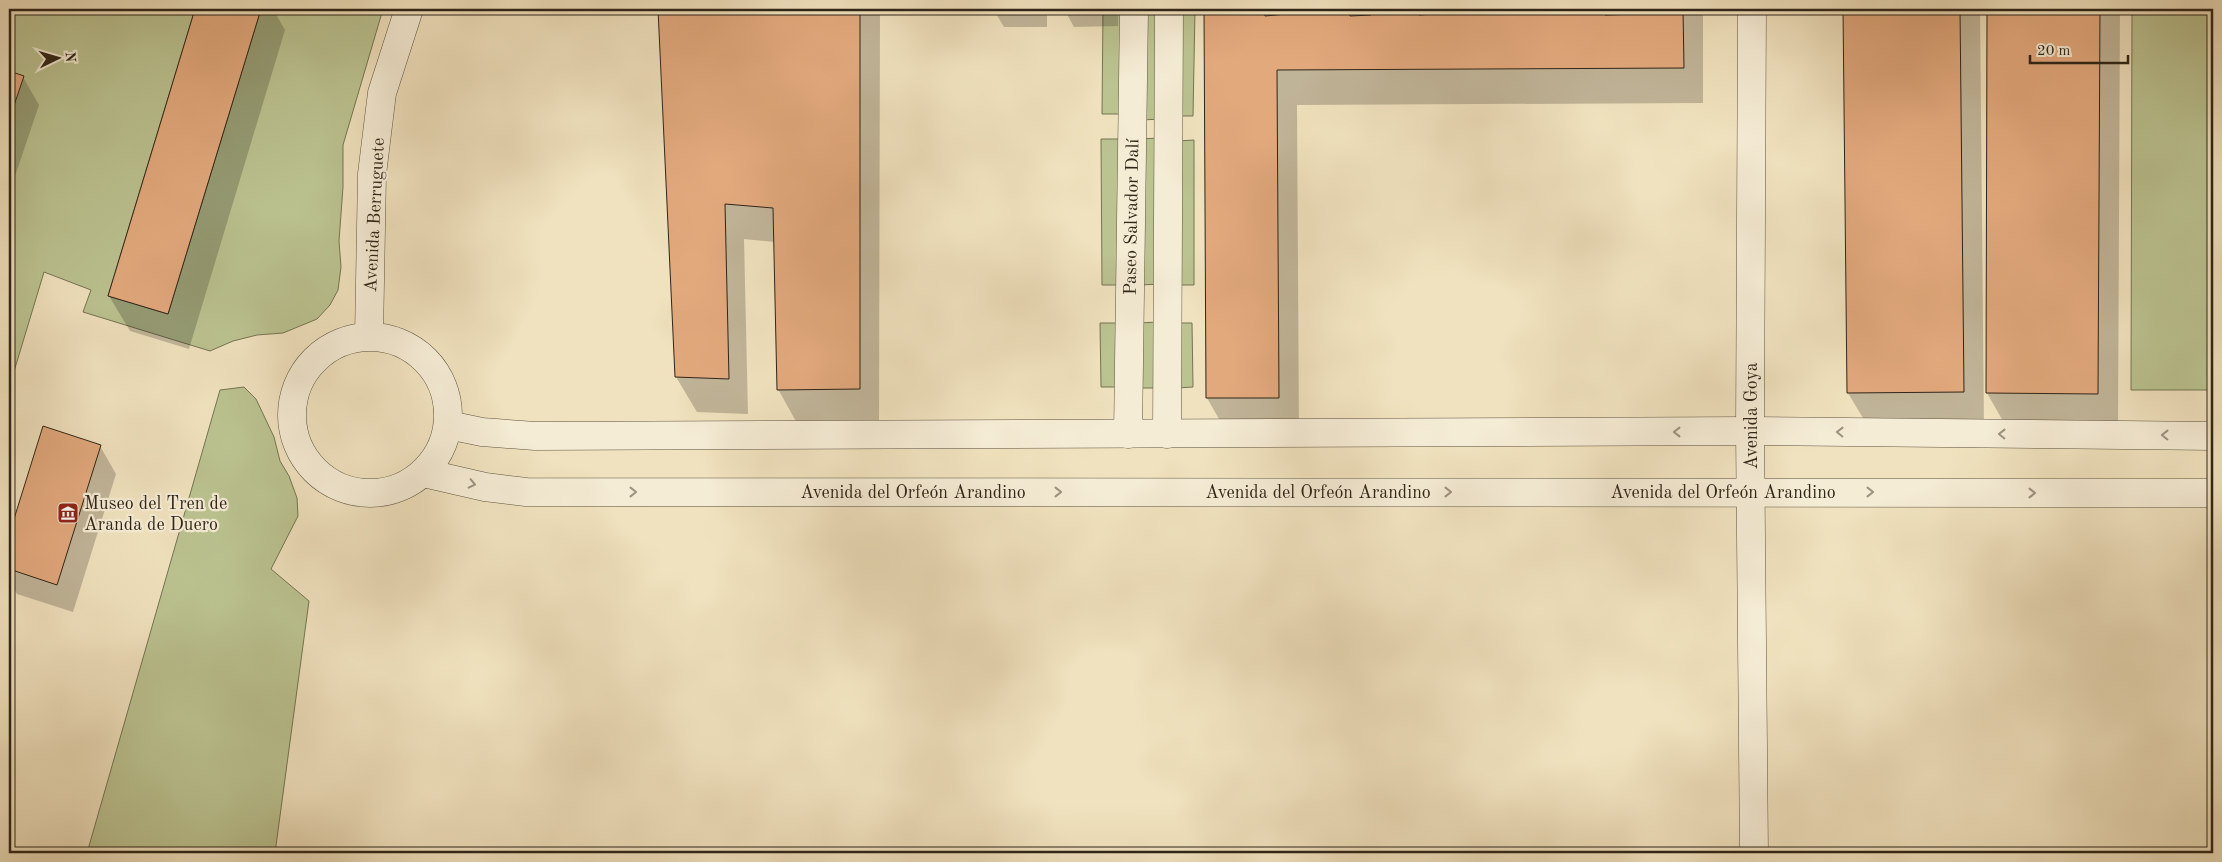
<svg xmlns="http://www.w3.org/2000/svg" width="2222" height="862" viewBox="0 0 2222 862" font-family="'Old Standard TT',serif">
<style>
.green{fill:#bbc391;stroke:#757454}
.shadow{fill:#0003}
.building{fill:#e2a97d;stroke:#2f2518}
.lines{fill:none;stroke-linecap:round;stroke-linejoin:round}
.pedestrian-casing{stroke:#5f5442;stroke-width:29}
.minor-casing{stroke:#5f5442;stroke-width:29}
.pedestrian{stroke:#f5ecd5;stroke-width:28}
.minor{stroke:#f5ecd5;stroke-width:28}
.oneway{stroke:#9c9280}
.labels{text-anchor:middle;stroke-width:4.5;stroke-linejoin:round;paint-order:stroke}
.street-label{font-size:18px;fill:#2f2518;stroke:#f5ecd5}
.poi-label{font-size:18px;fill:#2f2518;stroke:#f5ecd5;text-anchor:start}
</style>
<rect width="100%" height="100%" fill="#f0e2be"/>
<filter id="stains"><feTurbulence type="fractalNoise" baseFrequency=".004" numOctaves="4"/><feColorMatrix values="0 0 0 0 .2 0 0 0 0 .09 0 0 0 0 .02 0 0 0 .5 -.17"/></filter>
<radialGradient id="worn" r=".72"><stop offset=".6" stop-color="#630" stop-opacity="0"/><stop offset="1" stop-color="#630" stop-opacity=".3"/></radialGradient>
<!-- green -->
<g class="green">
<polygon points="9,9 195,9 108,296 168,314 261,9 383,9 343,145 343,187 339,241 341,267 338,290 330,305 317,319 283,333 257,335 233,341 210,351 83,312 91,290 44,272 9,388"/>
<polygon points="1103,9 1122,9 1122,114 1102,114"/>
<polygon points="1139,9 1160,9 1162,119 1141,120"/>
<polygon points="1180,9 1195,9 1193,116 1178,116"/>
<polygon points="2132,9 2213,9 2213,390 2131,390"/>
<polygon points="1159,138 1160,284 1140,285 1139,139"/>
<polygon points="1101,139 1119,139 1121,285 1102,285"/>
<polygon points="1194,140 1194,285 1178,285 1178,141"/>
<polygon points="1158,322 1160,388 1139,388 1138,323"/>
<polygon points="1100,323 1119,323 1120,387 1101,387"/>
<polygon points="1177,323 1192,323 1193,387 1177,388"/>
<polygon points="244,387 256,399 274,437 280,461 289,476 297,498 298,516 271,569 309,601 275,853 87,853 220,390"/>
</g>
<!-- shadow -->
<g class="shadow">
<polygon points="197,9 273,9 285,30 189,349 130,331 109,296"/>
<polygon points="660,9 880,9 879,424 798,425 778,389 775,242 744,239 748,414 697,412 676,377"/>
<polygon points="993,9 1047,9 1047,27 1004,27"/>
<polygon points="1064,9 1118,9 1118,26 1074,27"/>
<polygon points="1205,9 1703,9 1703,103 1297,105 1299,433 1227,433 1207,398"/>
<polygon points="1845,9 1980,9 1984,427 1869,428 1848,393"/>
<polygon points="1988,9 2120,9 2118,429 2007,428 1987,393"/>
<polygon points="9,72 23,77 39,105 9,194"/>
<polygon points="44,428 100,446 116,474 73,612 17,594 9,580 9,540"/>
</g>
<!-- building -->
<g class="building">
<polygon points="195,9 261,9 168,314 108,296"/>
<polygon points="658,9 860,9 860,389 777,390 773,208 725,204 729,379 675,377"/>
<polygon points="1204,9 1264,9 1265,16 1296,13 1296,9 1349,9 1350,16 1371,15 1371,9 1419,9 1419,15 1476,11 1476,9 1512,9 1512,13 1571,14 1571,9 1604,9 1605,15 1638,14 1638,9 1683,9 1684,68 1277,70 1279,398 1206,398"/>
<polygon points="1843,9 1960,9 1964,392 1847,393"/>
<polygon points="1987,9 2100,9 2098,394 1986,393"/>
<polygon points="9,71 24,76 9,120"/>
<polygon points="43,426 101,445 57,585 9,569 9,535"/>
</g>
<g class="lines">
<!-- pedestrian casing -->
<g class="pedestrian-casing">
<g id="pedestrian">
<polyline points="1128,434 1134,9"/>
<polyline points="1167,434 1169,9"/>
</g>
</g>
<!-- minor casing -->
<g class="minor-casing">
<g id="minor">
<polyline points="1752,9 1750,431 1754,853"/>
<polyline points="369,336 372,174 382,93 409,9"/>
<circle cx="370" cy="415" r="78"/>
<polyline points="448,425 482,432 535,436 1750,431 2213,436"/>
<polyline points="424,473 485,487 526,492 2213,493"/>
</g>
</g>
<!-- pedestrian -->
<use href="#pedestrian" class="pedestrian"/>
<!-- minor -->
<use href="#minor" class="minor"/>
</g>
<!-- one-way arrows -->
<defs><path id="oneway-chevron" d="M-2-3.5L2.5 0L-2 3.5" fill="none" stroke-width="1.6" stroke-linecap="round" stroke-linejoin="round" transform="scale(1.25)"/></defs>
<g class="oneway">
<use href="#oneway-chevron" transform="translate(1677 432) rotate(180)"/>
<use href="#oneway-chevron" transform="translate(1840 432) rotate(-179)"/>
<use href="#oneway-chevron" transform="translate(2002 434) rotate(-179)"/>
<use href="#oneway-chevron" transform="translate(2165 435) rotate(-179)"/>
<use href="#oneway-chevron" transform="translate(472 484) rotate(13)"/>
<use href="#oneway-chevron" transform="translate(633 492)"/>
<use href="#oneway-chevron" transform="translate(1058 492)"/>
<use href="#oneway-chevron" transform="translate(1448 492)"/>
<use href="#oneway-chevron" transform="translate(1870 492)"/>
<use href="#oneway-chevron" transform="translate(2032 493)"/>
</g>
<!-- icons -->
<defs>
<g id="museum-square" transform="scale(1.125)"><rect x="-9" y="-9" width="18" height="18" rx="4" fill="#8f2418" stroke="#f5ecd5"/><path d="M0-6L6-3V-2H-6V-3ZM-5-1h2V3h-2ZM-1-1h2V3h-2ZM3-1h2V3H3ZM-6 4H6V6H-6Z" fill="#fff"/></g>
</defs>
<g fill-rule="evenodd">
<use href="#museum-square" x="68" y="513"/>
</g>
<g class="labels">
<!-- street labels -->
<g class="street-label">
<text transform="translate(374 215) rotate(-87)" y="6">Avenida Berruguete</text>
<text transform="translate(1131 217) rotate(-89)" y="6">Paseo Salvador Dalí</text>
<text transform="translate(1751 416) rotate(-90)" y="6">Avenida Goya</text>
<text x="913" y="498">Avenida del Orfeón Arandino</text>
<text x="1318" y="498">Avenida del Orfeón Arandino</text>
<text x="1723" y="498">Avenida del Orfeón Arandino</text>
</g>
<!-- poi labels -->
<g class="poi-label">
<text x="84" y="509">Museo del Tren de<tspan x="84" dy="21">Aranda de Duero</tspan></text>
</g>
</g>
<!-- margin -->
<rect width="2222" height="862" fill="none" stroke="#f0e2be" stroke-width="30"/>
<rect x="10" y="10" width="2202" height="842" fill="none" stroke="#2f2518" stroke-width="2.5"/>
<rect x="15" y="15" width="2192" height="832" fill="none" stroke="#2f2518"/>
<!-- north arrow -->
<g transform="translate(58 58) rotate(85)" stroke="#f5ecd5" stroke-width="4" paint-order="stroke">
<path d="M0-4L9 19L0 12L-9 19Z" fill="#2f2518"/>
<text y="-8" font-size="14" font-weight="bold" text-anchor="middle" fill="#2f2518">N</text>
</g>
<!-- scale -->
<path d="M2030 55v8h98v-8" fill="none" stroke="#2f2518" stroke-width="2.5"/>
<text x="2037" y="55" font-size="15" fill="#2f2518" stroke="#f5ecd5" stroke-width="4" paint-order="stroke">20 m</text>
<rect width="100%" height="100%" filter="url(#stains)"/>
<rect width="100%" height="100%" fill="url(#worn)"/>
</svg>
